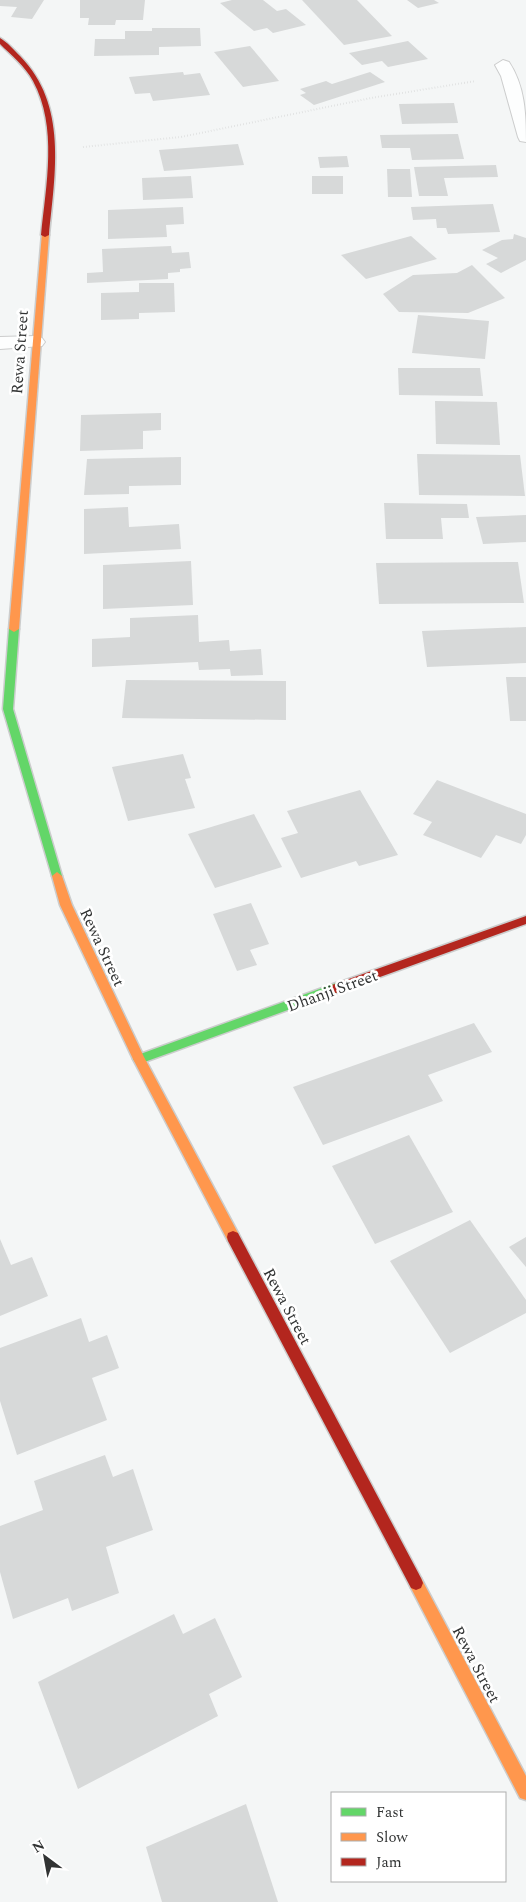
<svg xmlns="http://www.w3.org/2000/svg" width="526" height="1902" viewBox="0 0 526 1902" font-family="Spectral,serif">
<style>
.building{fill:#d7d9d9}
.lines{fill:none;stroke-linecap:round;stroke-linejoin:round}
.street-casing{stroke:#cccdcd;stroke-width:2}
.fast-casing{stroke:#cccdcd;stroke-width:3}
.slow-casing{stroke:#cccdcd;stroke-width:3}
.jam-casing{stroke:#cccdcd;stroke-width:3}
.path{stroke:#d2d3d3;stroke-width:2;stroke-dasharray:0.5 2.5;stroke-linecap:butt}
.street{fill:#fdfefe;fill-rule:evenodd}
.fast{fill:#63d668;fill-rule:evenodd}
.slow{fill:#ff974d;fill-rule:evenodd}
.jam{fill:#b3261e;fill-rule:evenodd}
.labels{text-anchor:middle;stroke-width:5;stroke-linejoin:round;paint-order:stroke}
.street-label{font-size:16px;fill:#323434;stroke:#fff}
</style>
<rect width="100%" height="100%" fill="#f4f6f6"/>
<!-- building -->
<g class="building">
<polygon points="0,0 44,0 32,19 11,17 17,7 0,6"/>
<polygon points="80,0 145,0 143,20 116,20 115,25 88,25 89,18 80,18"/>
<polygon points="232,0 263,0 277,11 286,9 306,25 273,33 267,28 254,31 220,3"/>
<polygon points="302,0 357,0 392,36 344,45"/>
<polygon points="407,0 434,0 439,3 418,8"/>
<polygon points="152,28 200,28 201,46 159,47 159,55 94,56 95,39 125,39 125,31 152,31"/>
<polygon points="408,41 428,59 388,67 382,61 362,65 349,53"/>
<polygon points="250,46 261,59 279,81 243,87 214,52"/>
<polygon points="183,72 184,75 200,73 210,95 153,101 150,93 135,94 129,77"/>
<polygon points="370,72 385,82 314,105 300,95 306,93 300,89 326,81 332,84"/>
<polygon points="454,103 458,123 402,124 399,104"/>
<polygon points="458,134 464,159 412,160 410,148 382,148 380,135"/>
<polygon points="238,144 244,165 164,171 159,150"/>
<polygon points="347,156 349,167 320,168 318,157"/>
<polygon points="496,165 498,177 444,178 448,196 419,196 414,167"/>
<polygon points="387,169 410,169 412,197 388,197"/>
<polygon points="191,176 193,198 143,200 142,178"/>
<rect x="312" y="176" width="31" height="18"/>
<polygon points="493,204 500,232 448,234 446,228 437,228 436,219 413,220 411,207"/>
<polygon points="183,207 184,224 166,225 167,237 108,239 108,210"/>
<polygon points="514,234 526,238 526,260 501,273 486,264 498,258 482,250 502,240 513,239"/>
<polygon points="411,236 437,259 366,279 341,255"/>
<polygon points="171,246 172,253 189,252 191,268 180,269 180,272 168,273 168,279 87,283 87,273 103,272 102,249"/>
<polygon points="472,265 505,298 468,313 399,312 383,294 413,275 457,273"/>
<polygon points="139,283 174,283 175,312 139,313 139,319 101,320 101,293 139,292"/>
<polygon points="418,315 489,321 485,359 412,353"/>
<polygon points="398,368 480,368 483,396 399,395"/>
<polygon points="435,401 497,402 500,445 436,444"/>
<polygon points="161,413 161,430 143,431 143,449 80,451 81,415"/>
<polygon points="417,454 520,455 525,496 419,495"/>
<polygon points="181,457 181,485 129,486 129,494 84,495 87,459"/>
<polygon points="384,503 467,504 469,518 441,518 443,539 386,539"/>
<polygon points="128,507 129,527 179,524 181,549 84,554 84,509"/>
<polygon points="526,515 526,542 483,544 476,517"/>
<polygon points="191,561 193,605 103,609 103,565"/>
<polygon points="518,562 524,603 379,604 376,563"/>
<polygon points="198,615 199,642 229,640 230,651 261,649 263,675 231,676 230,669 199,670 198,662 92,667 92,639 130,637 130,618"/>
<polygon points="526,627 526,663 427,667 422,631"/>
<polygon points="506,677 526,677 526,721 510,721"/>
<polygon points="126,680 286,681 286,720 122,718"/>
<polygon points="183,754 191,778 185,779 195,808 128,821 112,767"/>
<polygon points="437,780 526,814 526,835 521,844 496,835 481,858 423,835 432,822 413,814"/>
<polygon points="360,790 398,855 359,866 356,861 301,878 281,838 298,833 287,811"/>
<polygon points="254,814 282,867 215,888 188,834"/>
<polygon points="251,903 269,944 250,950 257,965 237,971 213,914"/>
<polygon points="474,1023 492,1052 428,1075 443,1101 323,1145 293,1087"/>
<polygon points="409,1135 453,1212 375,1244 332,1166"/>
<polygon points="470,1220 526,1300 526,1313 450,1353 390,1261"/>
<polygon points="526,1237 526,1267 509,1247"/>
<polygon points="0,1239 11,1265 32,1257 48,1296 0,1316"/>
<polygon points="81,1318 89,1342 107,1335 119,1368 92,1378 107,1420 17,1455 0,1401 0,1348"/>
<polygon points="105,1455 113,1477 133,1469 153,1530 106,1547 119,1593 72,1611 68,1598 13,1619 0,1572 0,1526 43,1510 34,1481"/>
<polygon points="174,1614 183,1634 215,1618 242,1677 209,1694 218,1716 78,1789 38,1682"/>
<polygon points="246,1804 278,1902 162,1902 146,1847"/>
</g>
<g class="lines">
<!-- street casing -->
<g class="street-casing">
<g id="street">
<path d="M503,60l6,2c16,24 17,52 17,80l-6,-1 -2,-4 -17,-61 -6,-11z"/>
<polygon points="35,336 42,338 45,342 42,346 0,349 0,337"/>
</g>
</g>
<!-- fast casing -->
<g class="fast-casing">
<g id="fast">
<polygon points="14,626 19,629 13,709 62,876 57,880 52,876 3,709 9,629"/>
<polygon points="336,983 340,985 342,988 340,991 139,1064 135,1062 133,1059 135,1056"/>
</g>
</g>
<!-- slow casing -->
<g class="slow-casing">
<g id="slow">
<polygon points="42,233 49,235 19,629 14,632 9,629"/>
<polygon points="57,872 62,876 72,905 144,1057 238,1233 239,1237 238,1241 233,1243 228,1241 133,1059 60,905 52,876"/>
<polygon points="416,1576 421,1578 526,1776 526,1800 520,1798 411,1588 409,1583 411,1578"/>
</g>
</g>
<!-- jam casing -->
<g class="jam-casing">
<g id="jam">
<path d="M0,38c7,4 14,12 20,18 48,49 35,117 29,179l-4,2 -4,-2c5,-50 17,-108 -8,-154 -8,-15 -22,-26 -33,-37z"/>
<polygon points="526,916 526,924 336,993 332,991 330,988 332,985"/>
<polygon points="233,1231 238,1233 421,1578 423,1583 421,1588 416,1590 411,1588 228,1241 227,1237 228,1233"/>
</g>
</g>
<!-- path -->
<polyline class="path" points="83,147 181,137 371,98 476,81"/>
<!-- street -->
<use href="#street" class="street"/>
<!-- fast -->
<use href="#fast" class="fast"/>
<!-- slow -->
<use href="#slow" class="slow"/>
<!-- jam -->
<use href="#jam" class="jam"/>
</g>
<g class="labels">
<!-- street labels -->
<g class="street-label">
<text transform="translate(19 352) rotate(-86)" y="6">Rewa Street</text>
<text transform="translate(103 947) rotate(65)" y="6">Rewa Street</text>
<text transform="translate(332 990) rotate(-20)" y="6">Dhanji Street</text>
<text transform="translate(288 1306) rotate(62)" y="6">Rewa Street</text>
<text transform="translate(477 1664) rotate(62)" y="6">Rewa Street</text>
</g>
</g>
<!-- legend -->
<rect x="331" y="1792" width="175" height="90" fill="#ffffff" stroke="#adaeae"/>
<rect x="341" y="1808" width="25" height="8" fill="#63d668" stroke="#adaeae"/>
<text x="376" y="1817" font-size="15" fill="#323434">Fast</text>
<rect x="341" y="1833" width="25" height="8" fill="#ff974d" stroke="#adaeae"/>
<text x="376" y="1842" font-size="15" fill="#323434">Slow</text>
<rect x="341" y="1858" width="25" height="8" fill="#b3261e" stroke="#adaeae"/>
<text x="376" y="1867" font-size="15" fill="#323434">Jam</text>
<!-- north arrow -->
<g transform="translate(45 1857) rotate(328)" stroke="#ffffff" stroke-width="4" paint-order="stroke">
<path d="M0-4L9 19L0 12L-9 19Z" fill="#323434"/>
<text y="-8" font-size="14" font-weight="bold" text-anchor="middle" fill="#323434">N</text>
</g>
</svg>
